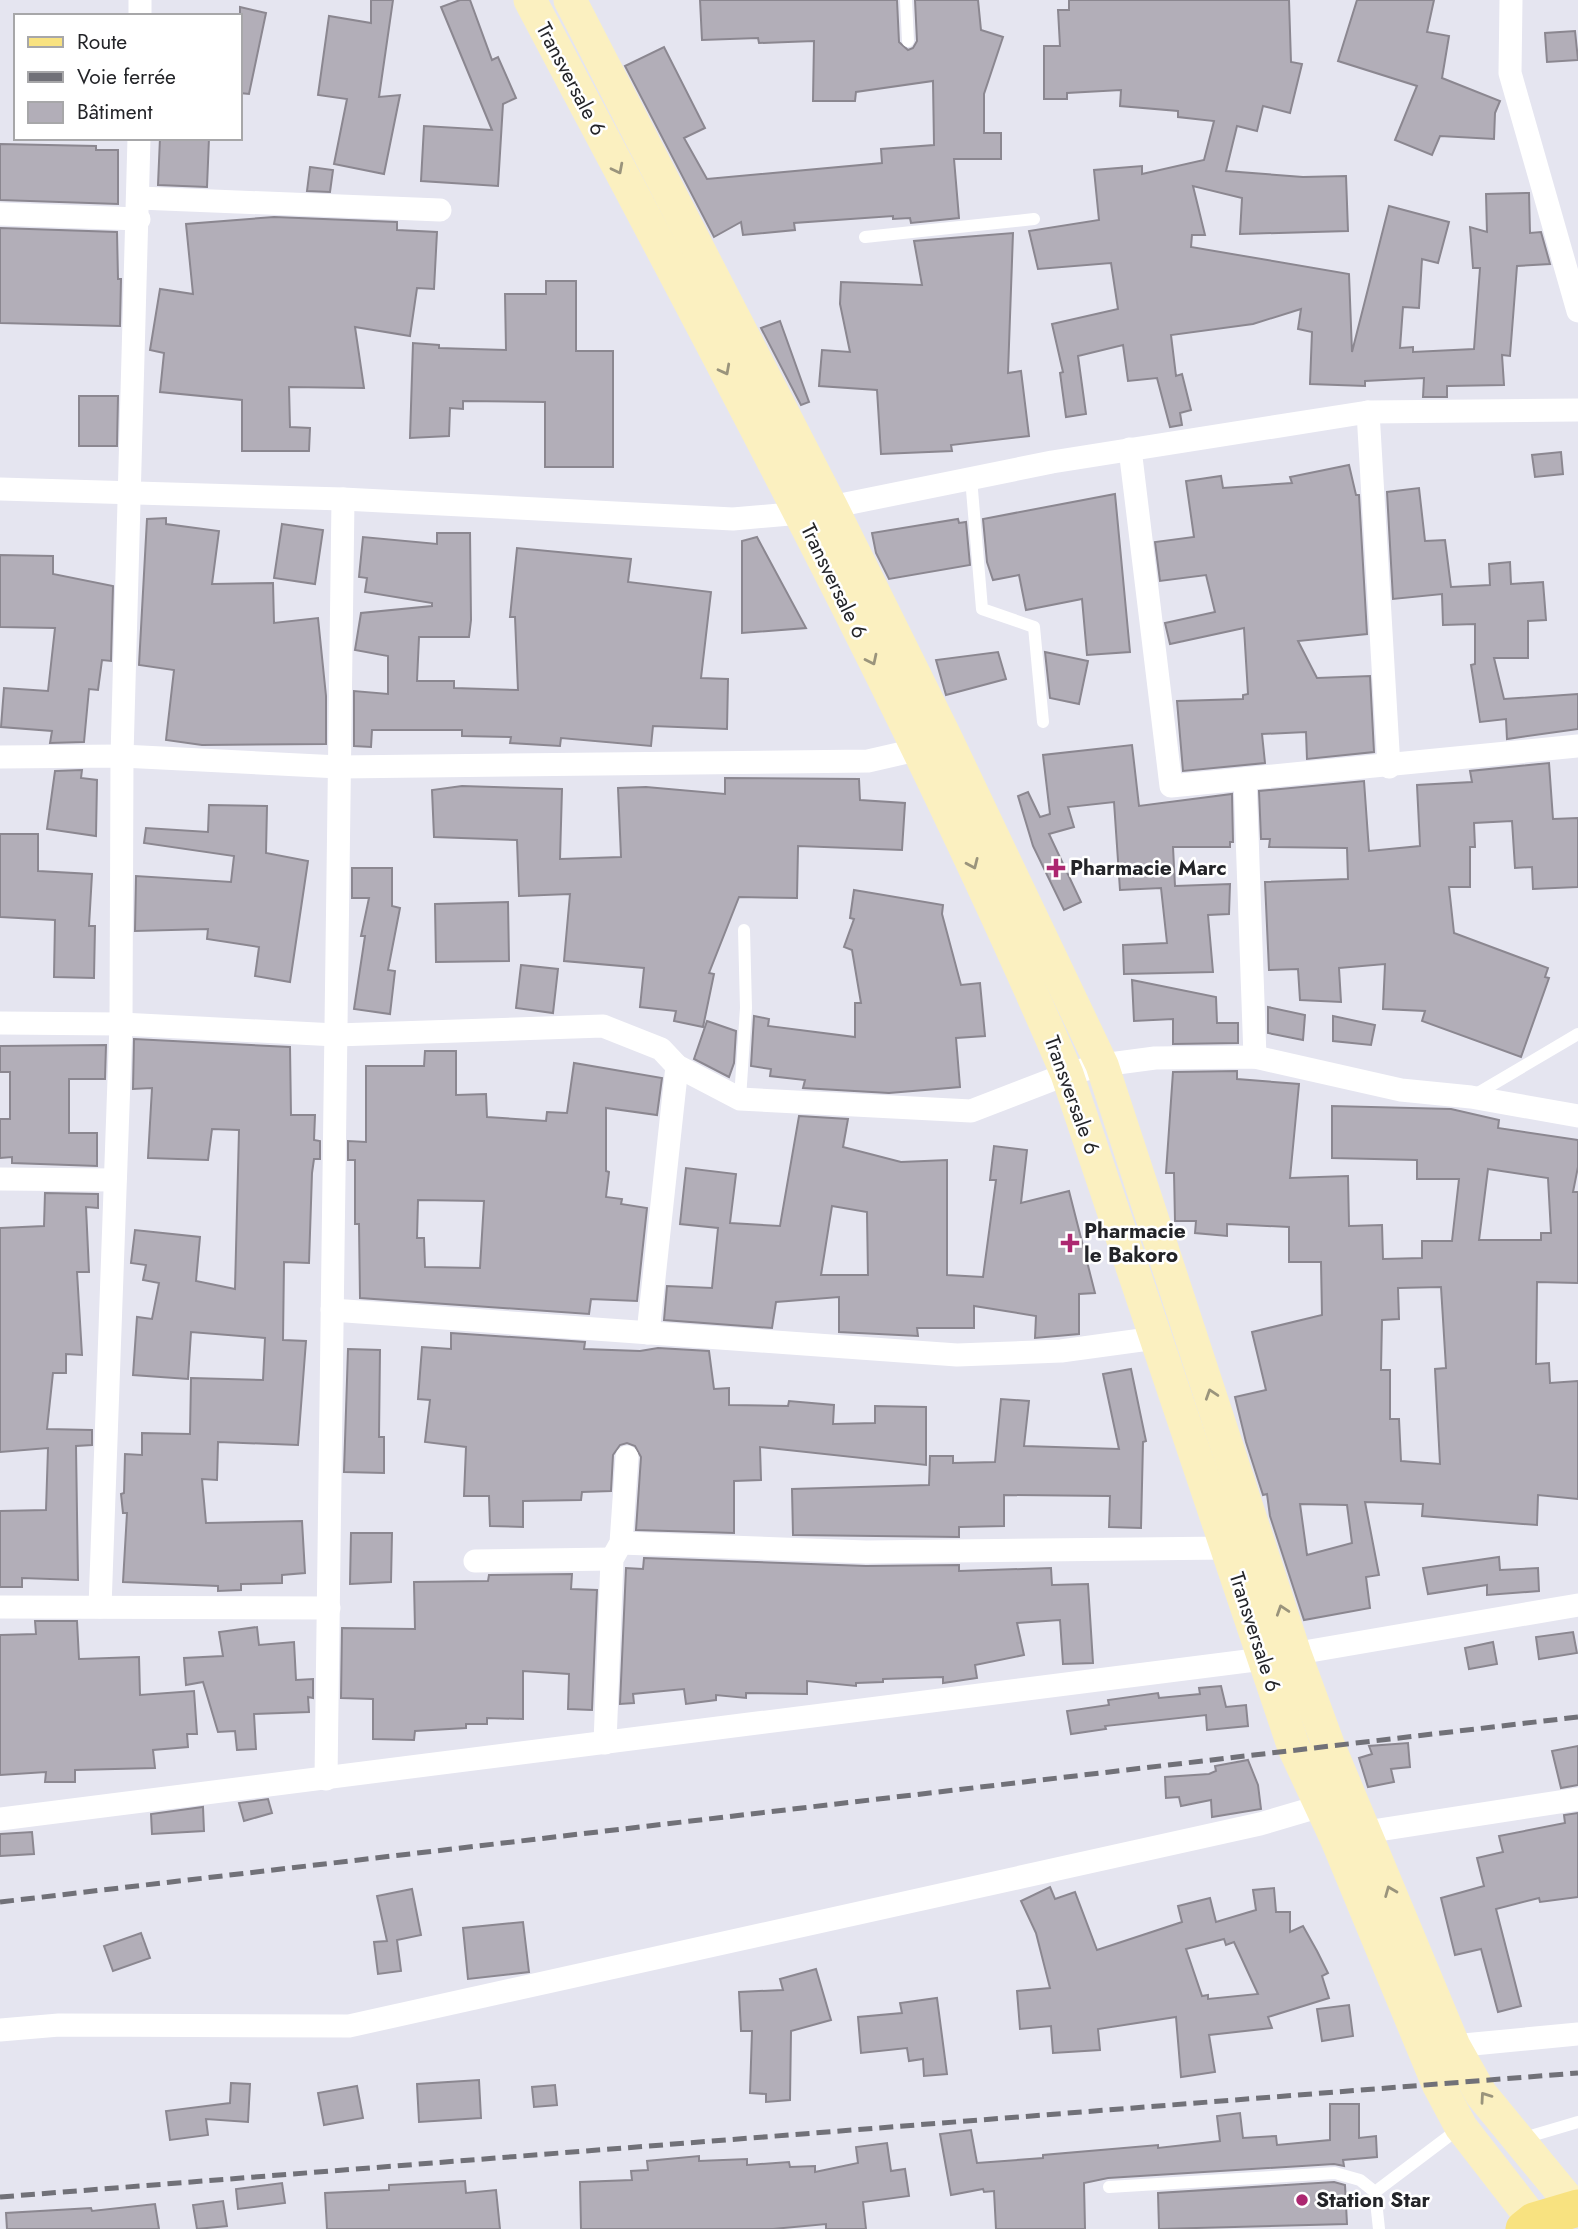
<svg xmlns="http://www.w3.org/2000/svg" width="1578" height="2229" viewBox="0 0 1578 2229" font-family="Jost,sans-serif">
<style>
.building{fill:#b2aeb8;stroke:#8b8790;stroke-width:2;fill-rule:evenodd}
.lines{fill:none;stroke-linecap:round;stroke-linejoin:round}
.service{stroke:#fff;stroke-width:12}
.minor{stroke:#fff;stroke-width:23}
.secondary{stroke:#fbf0c0;stroke-width:33}
.primary{stroke:#f8e280;stroke-width:37}
.rail{stroke:#717178;stroke-width:5;stroke-dasharray:14 7;stroke-linecap:butt}
.oneway{stroke:#9a947c}
.poi-dot{fill:#ac2770;stroke:#fff;stroke-width:2.5}
.labels{text-anchor:middle;stroke-width:5;stroke-linejoin:round;paint-order:stroke}
.street-label{font-size:21px;fill:#232428;stroke:#fff}
.poi-label{font-size:21px;font-weight:bold;fill:#232428;stroke:#fff;text-anchor:start}
</style>
<rect width="100%" height="100%" fill="#e5e5f0"/>
<!-- building -->
<g class="building">
<polygon points="371,0 393,0 379,97 400,95 384,174 334,164 347,99 318,95 329,16 371,23"/>
<polygon points="460,0 470,0 492,60 498,57 516,98 503,104 498,186 421,181 424,126 492,130 441,7"/>
<polygon points="700,0 897,0 899,42 908,50 913,48 917,41 915,0 978,0 981,30 1003,37 984,94 984,133 1001,133 1001,159 954,159 959,218 911,223 910,218 893,219 893,216 794,223 795,230 743,235 741,222 714,237 625,66 664,47 705,128 684,138 707,179 882,163 881,149 934,145 933,81 856,92 855,101 813,101 814,41 759,43 758,38 702,40"/>
<polygon points="1069,0 1289,0 1291,62 1302,64 1290,113 1263,106 1257,131 1237,126 1226,171 1303,177 1346,176 1348,231 1240,234 1242,198 1193,186 1205,235 1192,235 1191,247 1349,274 1352,352 1389,206 1449,222 1438,263 1422,259 1419,308 1403,307 1400,348 1413,347 1413,352 1474,349 1480,268 1473,268 1470,227 1487,232 1486,194 1529,193 1530,233 1541,232 1550,264 1517,266 1510,356 1502,355 1504,385 1447,386 1447,397 1423,397 1424,378 1365,381 1365,386 1310,384 1312,332 1298,329 1301,309 1253,324 1171,335 1176,376 1182,374 1191,410 1180,413 1182,425 1170,427 1157,378 1128,381 1123,345 1078,356 1086,414 1066,417 1060,373 1063,372 1052,324 1118,309 1111,263 1038,269 1029,231 1099,220 1094,170 1142,166 1142,174 1204,160 1214,121 1178,117 1178,111 1120,106 1121,90 1067,93 1067,99 1044,99 1044,46 1060,46 1058,10 1069,10"/>
<polygon points="1357,0 1434,0 1427,32 1449,36 1442,78 1500,101 1495,113 1494,139 1440,136 1432,155 1395,140 1417,86 1338,61"/>
<polygon points="240,7 266,13 249,94 240,93"/>
<polygon points="1575,31 1578,60 1547,62 1545,33"/>
<polygon points="160,138 209,138 207,187 158,185"/>
<polygon points="0,144 96,146 96,150 118,150 118,204 0,200"/>
<polygon points="310,167 333,170 330,192 307,191"/>
<polygon points="274,217 397,222 397,230 437,232 434,289 417,288 410,336 355,327 364,388 289,387 290,427 310,428 309,451 242,451 242,400 160,392 164,353 150,350 160,289 193,294 186,224"/>
<polygon points="0,228 117,232 118,279 121,279 120,326 0,323"/>
<polygon points="1013,233 1008,373 1021,371 1029,436 951,445 952,451 881,454 877,390 819,386 822,350 850,352 840,304 841,282 922,285 914,241"/>
<polygon points="546,281 576,281 576,351 613,351 613,467 545,467 545,402 463,401 463,409 450,408 449,436 410,438 413,343 439,345 439,348 506,350 505,294 546,294"/>
<polygon points="780,321 809,402 801,405 761,328"/>
<polygon points="79,396 118,396 117,446 79,446"/>
<polygon points="1561,452 1563,474 1535,477 1532,455"/>
<polygon points="1349,465 1356,495 1359,495 1367,634 1298,641 1317,678 1370,676 1374,752 1307,759 1306,732 1262,734 1265,763 1183,771 1177,701 1243,699 1243,695 1248,694 1244,628 1170,644 1165,623 1215,612 1206,575 1160,581 1155,542 1194,537 1186,481 1221,476 1223,488 1292,483 1290,477"/>
<polygon points="1419,488 1425,541 1445,540 1451,587 1490,585 1489,564 1510,562 1511,584 1543,582 1546,620 1528,621 1528,658 1494,658 1504,699 1578,694 1578,729 1507,739 1506,719 1480,722 1471,665 1475,664 1475,624 1443,625 1442,594 1393,599 1387,492"/>
<polygon points="1115,494 1130,652 1087,655 1082,599 1026,610 1019,575 993,580 987,562 983,519"/>
<polygon points="166,518 166,524 219,531 212,584 273,583 274,623 318,618 326,696 326,744 202,745 166,740 174,670 139,665 147,519"/>
<polygon points="958,519 959,523 966,522 970,565 889,579 876,553 872,533"/>
<polygon points="282,524 323,530 315,584 274,578"/>
<polygon points="437,533 470,533 471,620 469,637 419,637 417,681 454,681 454,688 518,690 515,617 510,617 517,548 631,559 628,582 711,592 701,678 728,679 727,729 653,726 651,746 561,738 560,746 510,743 511,737 462,736 462,730 372,730 371,747 354,746 354,691 388,694 388,656 355,650 361,613 432,606 432,603 365,592 367,578 359,577 363,537 437,544"/>
<polygon points="757,537 806,628 742,633 742,541"/>
<polygon points="0,555 53,556 53,574 113,586 111,661 102,660 98,690 89,689 84,742 50,743 52,731 1,727 4,688 48,691 55,628 0,627"/>
<polygon points="998,652 1006,679 946,695 936,660"/>
<polygon points="1045,652 1088,661 1079,704 1050,698"/>
<polygon points="1132,745 1139,806 1232,794 1233,842 1230,842 1230,847 1173,847 1175,886 1230,884 1229,914 1208,915 1213,972 1124,974 1123,945 1167,943 1161,888 1120,890 1114,802 1068,807 1074,827 1049,834 1081,902 1064,910 1033,846 1018,796 1028,792 1040,817 1050,814 1043,755"/>
<polygon points="1549,763 1553,819 1578,818 1578,887 1533,889 1532,867 1515,868 1512,821 1474,823 1475,847 1470,847 1470,887 1449,887 1454,933 1548,968 1545,977 1549,978 1521,1057 1422,1021 1425,1011 1383,1009 1385,964 1339,968 1341,1002 1300,1000 1298,969 1269,970 1265,882 1348,879 1347,848 1269,847 1270,839 1261,839 1259,791 1364,781 1369,851 1420,846 1417,785 1472,782 1470,771"/>
<polygon points="82,770 81,778 97,780 96,836 47,829 55,771"/>
<polygon points="725,778 859,779 860,800 905,803 902,850 798,846 797,898 739,897 709,973 714,974 703,1027 674,1021 676,1011 640,1007 644,968 564,961 570,894 519,896 517,840 434,837 432,790 462,786 562,789 560,859 621,857 618,788 646,787 725,794"/>
<polygon points="209,805 267,806 266,853 308,861 290,982 255,976 259,947 207,939 208,929 135,931 136,876 231,882 234,856 144,843 146,828 208,832"/>
<polygon points="0,834 38,834 38,871 92,874 89,926 95,926 94,978 54,977 55,920 0,917"/>
<polygon points="352,868 392,868 392,906 400,908 388,970 395,971 390,1014 354,1009 365,936 361,936 369,898 352,898"/>
<polygon points="854,890 943,905 942,914 961,985 980,983 985,1036 956,1038 960,1087 889,1093 803,1088 805,1080 770,1076 771,1069 751,1066 754,1016 769,1019 768,1026 855,1037 855,1003 861,1003 852,950 844,947 854,919 850,918"/>
<polygon points="508,902 509,961 436,962 435,904"/>
<polygon points="521,965 558,969 553,1013 516,1008"/>
<polygon points="1132,980 1216,997 1217,1023 1238,1023 1238,1043 1173,1044 1173,1019 1134,1021"/>
<polygon points="1268,1007 1305,1015 1303,1040 1268,1033"/>
<polygon points="1333,1016 1375,1025 1371,1045 1333,1041"/>
<polygon points="707,1021 736,1031 734,1063 729,1077 694,1059"/>
<polygon points="134,1039 290,1047 291,1115 315,1115 314,1140 320,1141 320,1159 314,1159 312,1173 309,1263 284,1262 283,1340 306,1341 298,1445 218,1442 217,1480 202,1479 206,1523 302,1521 305,1573 282,1575 282,1583 241,1584 241,1590 218,1591 218,1586 123,1582 127,1513 123,1513 121,1494 124,1493 125,1454 142,1455 142,1433 190,1434 191,1378 263,1380 265,1338 191,1332 188,1379 133,1375 137,1317 152,1319 159,1283 143,1280 146,1265 131,1263 135,1230 200,1237 196,1281 235,1289 239,1130 212,1129 208,1160 148,1158 152,1088 133,1089"/>
<polygon points="106,1045 105,1079 69,1079 69,1133 97,1133 97,1166 12,1163 12,1157 0,1158 0,1119 10,1119 10,1072 0,1072 0,1046"/>
<path d="M425,1051h31v44l30,-1 1,23 59,4 1,-9 20,1 7,-50 88,15 -5,37 -51,-7v63l3,1 -3,25 16,2 -1,5 26,4 -10,93 -46,-2 -2,15 -229,-16 -1,-74h-4v-64h-7v-19l18,1v-76h58zM418,1200l66,1 -4,67 -55,-1 -1,-29h-7z"/>
<path d="M1237,1071v8l62,5 -9,94 58,-2 1,50 33,-1 1,34 39,-1v-17h30l7,-62h-42v-19l-85,-2v-52l119,3 48,11 -1,8 80,12v27l-5,25h5v91l-41,-1 -1,82 13,-1 1,20 28,-2v118l-40,-4 -1,30 -115,-9 1,-12 -58,-2 14,73 -13,2 4,31 -66,12 -34,-104 -3,-22 -4,1 -17,-53 -11,-45 31,-7 -14,-58 70,-17 -1,-53h-32v-35l-62,-3v12l-32,-3 1,-12h-21l-1,-48h-8l7,-101zM1488,1169l60,9 3,55h-10v7h-62zM1441,1287l5,81 -11,1 5,95 -39,-3 -2,-42h-9v-49h-9l1,-50 17,-1 -1,-31zM1300,1504l47,1 5,38 -45,12z"/>
<path d="M799,1116l49,3 -5,28 58,15 46,-2v115l36,2 13,-97h-6l4,-34 33,4 -6,53 48,-12 26,102 -16,1v40l-44,4 1,-22 -62,-10v22h-57l1,8 -79,-4v-35l-63,5 -4,26 -108,-8 3,-34 45,2 6,-60 -38,-4 6,-56 50,6 -6,49 50,3zM832,1206l35,6 1,63h-47z"/>
<polygon points="45,1193 98,1194 98,1208 86,1207 89,1272 77,1272 82,1355 66,1354 66,1373 53,1373 47,1429 92,1430 92,1445 76,1446 78,1580 22,1578 22,1587 0,1587 0,1511 46,1510 48,1448 0,1452 0,1228 44,1226"/>
<polygon points="451,1333 585,1342 584,1349 640,1351 658,1348 709,1351 714,1389 729,1388 729,1405 788,1406 789,1401 834,1405 833,1424 875,1423 875,1406 926,1407 926,1465 760,1447 761,1480 734,1481 734,1533 636,1530 641,1457 635,1446 627,1443 620,1445 613,1455 611,1491 582,1492 581,1500 523,1501 523,1527 490,1526 489,1496 464,1496 466,1447 425,1442 430,1400 418,1399 422,1347 451,1349"/>
<polygon points="348,1349 380,1350 379,1437 384,1437 384,1473 344,1472"/>
<polygon points="1131,1369 1146,1441 1143,1442 1141,1528 1109,1527 1110,1496 1004,1495 1004,1526 959,1527 959,1537 793,1535 792,1489 929,1485 930,1456 953,1456 953,1463 995,1462 1001,1399 1029,1401 1024,1446 1119,1449 1103,1374"/>
<polygon points="351,1533 392,1533 391,1582 350,1584"/>
<polygon points="1499,1557 1500,1570 1538,1568 1539,1591 1487,1595 1487,1585 1428,1594 1423,1568"/>
<polygon points="644,1558 866,1566 959,1565 959,1571 1051,1568 1052,1585 1088,1584 1093,1663 1063,1664 1060,1620 1017,1623 1024,1655 975,1665 977,1678 943,1683 943,1677 883,1679 883,1682 856,1683 856,1686 807,1681 807,1694 746,1693 746,1698 716,1695 716,1700 686,1704 684,1689 633,1694 634,1703 620,1704 626,1568 643,1569"/>
<polygon points="572,1574 571,1589 597,1590 592,1710 568,1709 569,1674 523,1671 523,1719 487,1718 487,1724 466,1724 466,1728 415,1731 414,1740 373,1739 373,1699 341,1698 342,1628 415,1629 414,1582 488,1581 489,1575"/>
<polygon points="35,1621 77,1621 79,1659 139,1657 140,1695 194,1691 197,1734 187,1734 188,1747 153,1750 155,1768 75,1770 75,1782 45,1782 46,1772 0,1775 0,1635 36,1634"/>
<polygon points="257,1627 259,1645 294,1642 296,1680 313,1679 313,1698 308,1697 309,1712 254,1714 256,1749 237,1750 235,1731 218,1732 203,1682 186,1685 184,1658 223,1656 219,1632"/>
<polygon points="1573,1632 1577,1653 1539,1659 1536,1637"/>
<polygon points="1493,1642 1497,1664 1469,1669 1465,1648"/>
<polygon points="1221,1686 1226,1707 1246,1705 1248,1726 1207,1730 1206,1715 1105,1726 1106,1729 1071,1734 1067,1711 1109,1705 1108,1700 1158,1693 1159,1698 1200,1694 1199,1688"/>
<polygon points="1408,1743 1410,1767 1391,1769 1394,1782 1368,1787 1359,1758 1372,1754 1369,1746"/>
<polygon points="1578,1746 1578,1785 1561,1788 1552,1751"/>
<polygon points="1248,1760 1258,1785 1261,1809 1212,1817 1211,1800 1181,1806 1179,1797 1166,1798 1165,1777 1209,1774 1216,1771 1215,1766"/>
<polygon points="268,1799 272,1813 244,1821 239,1803"/>
<polygon points="203,1807 204,1831 152,1834 151,1814"/>
<polygon points="1578,1813 1578,1897 1540,1902 1539,1898 1496,1909 1521,2006 1498,2012 1481,1949 1455,1955 1441,1898 1484,1886 1477,1858 1503,1852 1499,1836 1565,1823 1564,1815"/>
<polygon points="32,1832 34,1854 0,1856 0,1834"/>
<path d="M1050,1887l5,12 20,-7 22,58 85,-28 -4,-16 32,-8 6,24 40,-12 -3,-20 21,-2 2,24h14v20l13,-6 14,25 11,22 -6,3 7,22 -61,19 4,11 -63,7 6,37 -34,5 -5,-60 -78,12 2,21 -47,3 -2,-27 -31,3 -3,-38 33,-3 -14,-55 -15,-32zM1224,1939l2,6 8,-3 24,52 -50,5v-4l-6,1 -16,-47z"/>
<polygon points="412,1889 421,1935 397,1940 401,1971 378,1974 374,1942 387,1941 377,1896"/>
<polygon points="523,1922 529,1972 468,1979 463,1928"/>
<polygon points="141,1933 150,1958 113,1971 104,1946"/>
<polygon points="816,1969 831,2020 791,2031 790,2100 766,2102 766,2094 750,2093 752,2031 741,2031 739,1992 783,1990 780,1979"/>
<polygon points="937,1998 947,2074 924,2076 923,2059 909,2061 907,2048 861,2053 858,2017 902,2013 900,2003"/>
<polygon points="1349,2005 1353,2036 1322,2041 1317,2009"/>
<polygon points="479,2080 481,2118 419,2122 417,2084"/>
<polygon points="231,2083 250,2084 248,2122 206,2119 208,2135 170,2140 166,2111 230,2103"/>
<polygon points="555,2085 557,2105 534,2107 532,2087"/>
<polygon points="357,2086 363,2118 324,2125 318,2093"/>
<polygon points="1330,2104 1359,2104 1359,2138 1376,2136 1377,2157 1343,2160 1344,2166 1334,2164 1108,2178 1084,2183 1085,2229 996,2229 994,2191 984,2192 983,2189 951,2195 940,2134 971,2130 977,2163 1043,2158 1043,2155 1158,2145 1158,2148 1220,2141 1217,2116 1240,2113 1243,2138 1276,2136 1277,2145 1330,2140"/>
<polygon points="887,2143 891,2171 905,2169 909,2196 863,2202 866,2229 826,2229 826,2224 773,2229 581,2229 580,2182 632,2180 631,2171 648,2170 647,2161 699,2156 699,2161 747,2159 747,2165 789,2162 790,2167 815,2166 815,2172 858,2163 856,2147"/>
<polygon points="465,2181 466,2193 496,2190 500,2229 327,2229 325,2193 389,2190 389,2185"/>
<polygon points="1334,2182 1345,2185 1347,2224 1159,2229 1158,2193"/>
<polygon points="282,2183 285,2203 238,2209 236,2189"/>
<polygon points="223,2201 227,2226 197,2229 193,2205"/>
<polygon points="155,2204 159,2229 7,2229 6,2213 91,2208 92,2211"/>
</g>
<g class="lines">
<!-- service -->
<g class="service">
<polyline points="906,0 908,41"/>
<polyline points="865,237 1034,219"/>
<polyline points="971,478 982,609 1034,627 1043,722"/>
<polyline points="1473,1096 1578,1034"/>
<polyline points="740,1099 746,1008 744,930"/>
<polyline points="1521,2139 1578,2122"/>
<polyline points="1109,2187 1335,2173 1360,2180 1375,2192 1461,2127"/>
<polyline points="1375,2192 1379,2229"/>
</g>
<!-- minor -->
<g class="minor">
<polyline points="1511,0 1510,73 1578,311"/>
<polyline points="140,16 140,0"/>
<polyline points="139,198 440,210"/>
<polyline points="0,214 139,219"/>
<polyline points="1368,412 1389,767"/>
<polyline points="1130,449 1171,786 1578,746"/>
<polyline points="0,489 343,499 733,519 801,513 1052,462 1368,412 1578,410"/>
<polyline points="0,757 122,756 339,767 868,761 916,750"/>
<polyline points="1245,779 1255,1057"/>
<polyline points="0,1023 121,1024 336,1035 603,1026 661,1049 677,1066 740,1099 971,1111 1067,1074 1102,1065 1155,1058 1255,1057 1401,1090 1471,1097 1578,1116"/>
<polyline points="0,1179 115,1180"/>
<polyline points="332,1310 957,1355 1061,1351 1156,1338"/>
<polyline points="648,1333 677,1066"/>
<polyline points="621,1543 866,1552 1228,1548"/>
<polyline points="475,1561 612,1559"/>
<polyline points="0,1607 329,1608"/>
<polyline points="100,1607 121,1024 122,756 139,138"/>
<polyline points="605,1743 612,1559 621,1543 627,1457"/>
<polyline points="326,1779 343,499"/>
<polyline points="0,1819 1263,1659 1578,1605"/>
<polyline points="1353,1834 1578,1799"/>
<polyline points="0,2030 59,2025 349,2026 1260,1824 1321,1806"/>
<polyline points="1442,2047 1578,2034"/>
</g>
<!-- secondary -->
<g class="secondary">
<path d="M530,0c187,354 379,706 537,1074l227,674 42,90 102,246 23,43 73,94"/>
<polyline points="570,0 831,506 945,736 1102,1065 1295,1654 1328,1744 1454,2046 1481,2094 1574,2207"/>
</g>
<!-- primary -->
<polyline class="primary" points="1524,2229 1534,2221 1578,2208"/>
<!-- rail -->
<g class="rail">
<polyline points="0,1902 1578,1717"/>
<polyline points="0,2197 1578,2073"/>
</g>
</g>
<!-- one-way arrows -->
<defs><path id="oneway-chevron" d="M-2-3.5L2.5 0L-2 3.5" fill="none" stroke-width="1.6" stroke-linecap="round" stroke-linejoin="round" transform="scale(1.75)"/></defs>
<g class="oneway">
<use href="#oneway-chevron" transform="translate(618 169) rotate(63)"/>
<use href="#oneway-chevron" transform="translate(725 370) rotate(62)"/>
<use href="#oneway-chevron" transform="translate(872 660) rotate(64)"/>
<use href="#oneway-chevron" transform="translate(973 864) rotate(66)"/>
<use href="#oneway-chevron" transform="translate(1211 1394) rotate(-108)"/>
<use href="#oneway-chevron" transform="translate(1282 1610) rotate(-108)"/>
<use href="#oneway-chevron" transform="translate(1390 1891) rotate(-112)"/>
<use href="#oneway-chevron" transform="translate(1485 2097) rotate(-125)"/>
</g>
<!-- markers -->
<g class="poi-dot">
<path d="M1052.5 857.5h7v7h7v7h-7v7h-7v-7h-7v-7h7z"/>
<path d="M1066.5 1232.5h7v7h7v7h-7v7h-7v-7h-7v-7h7z"/>
<circle cx="1302" cy="2200" r="7"/>
</g>
<g class="labels">
<!-- street labels -->
<g class="street-label">
<text transform="translate(571 79) rotate(62)" y="7">Transversale 6</text>
<text transform="translate(834 581) rotate(64)" y="7">Transversale 6</text>
<text transform="translate(1072 1095) rotate(70)" y="7">Transversale 6</text>
<text transform="translate(1255 1632) rotate(72)" y="7">Transversale 6</text>
</g>
<!-- poi labels -->
<g class="poi-label">
<text x="1070" y="875">Pharmacie Marc</text>
<text x="1084" y="1238">Pharmacie<tspan x="1084" dy="24">le Bakoro</tspan></text>
<text x="1316" y="2207">Station Star</text>
</g>
</g>
<!-- legend -->
<rect x="14" y="14" width="228" height="126" fill="#ffffff" stroke="#a7a7a9" stroke-width="2"/>
<rect x="28" y="37" width="35" height="10" fill="#f8e280" stroke="#a7a7a9" stroke-width="2"/>
<text x="77" y="49" font-size="21" fill="#232428">Route</text>
<rect x="28" y="72" width="35" height="10" fill="#717178" stroke="#a7a7a9" stroke-width="2"/>
<text x="77" y="84" font-size="21" fill="#232428">Voie ferrée</text>
<rect x="28" y="102" width="35" height="21" fill="#b2aeb8" stroke="#a7a7a9" stroke-width="2"/>
<text x="77" y="119" font-size="21" fill="#232428">Bâtiment</text>
</svg>
